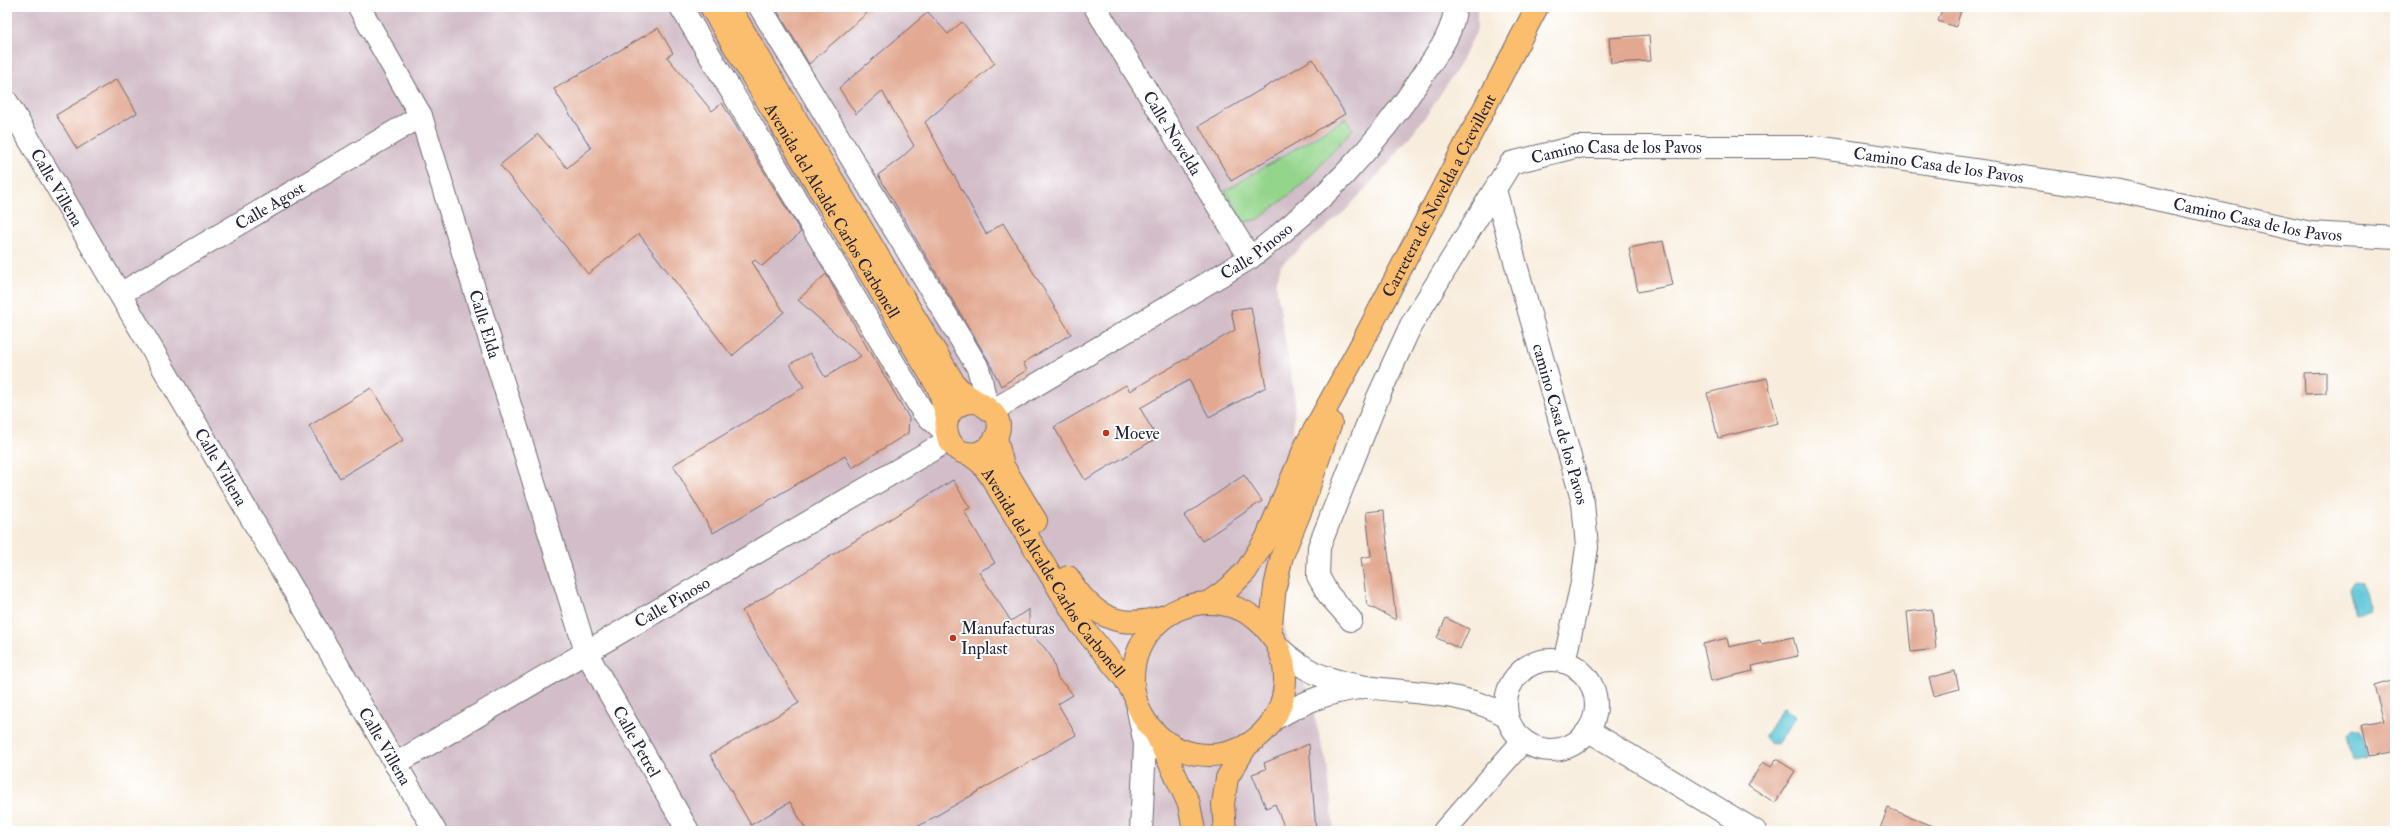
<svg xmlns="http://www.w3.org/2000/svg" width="2402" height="838" viewBox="0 0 2402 838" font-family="'IM FELL Double Pica',serif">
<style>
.industrial{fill:#d2bdc8}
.green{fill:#94d58c;stroke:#5b7c64}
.water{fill:#5cc6d8;stroke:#3f748a}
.building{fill:#e2a891}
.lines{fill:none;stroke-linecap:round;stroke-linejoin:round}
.minor-casing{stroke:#6d6974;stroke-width:24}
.major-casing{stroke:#6d6974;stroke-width:24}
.highway-casing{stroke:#6d6974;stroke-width:24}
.minor{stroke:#fff;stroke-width:22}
.major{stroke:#fbbe6e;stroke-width:22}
.highway{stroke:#fbbe6e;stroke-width:22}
.poi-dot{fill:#c8321e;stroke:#fff;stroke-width:1.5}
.labels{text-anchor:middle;stroke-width:4;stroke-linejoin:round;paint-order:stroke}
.street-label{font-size:17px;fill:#22223b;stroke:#fff}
.poi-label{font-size:17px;fill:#22223b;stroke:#fff;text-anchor:start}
</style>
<rect width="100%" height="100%" fill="#fff"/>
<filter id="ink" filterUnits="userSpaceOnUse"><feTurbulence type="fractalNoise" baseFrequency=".025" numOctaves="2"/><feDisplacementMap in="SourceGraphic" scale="8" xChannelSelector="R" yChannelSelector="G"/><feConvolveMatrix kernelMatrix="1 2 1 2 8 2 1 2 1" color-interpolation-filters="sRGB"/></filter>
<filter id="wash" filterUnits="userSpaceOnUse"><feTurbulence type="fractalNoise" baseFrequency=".012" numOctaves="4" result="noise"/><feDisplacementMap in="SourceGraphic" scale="16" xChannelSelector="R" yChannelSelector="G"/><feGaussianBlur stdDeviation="0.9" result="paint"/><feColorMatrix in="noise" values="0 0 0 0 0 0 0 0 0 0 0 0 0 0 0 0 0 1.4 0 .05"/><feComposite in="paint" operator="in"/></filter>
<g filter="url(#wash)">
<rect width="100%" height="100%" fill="#f8eddd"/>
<!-- industrial -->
<polygon class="industrial" points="7,7 1477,7 1477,30 1459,65 1429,112 1388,164 1344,212 1281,265 1276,284 1295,402 1282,617 1287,638 1297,654 1327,763 1334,831 435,831 7,102"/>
<!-- green -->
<polygon class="green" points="1346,118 1353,129 1305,182 1259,219 1244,222 1225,191"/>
<!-- water -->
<g class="water">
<polygon points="2354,582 2363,584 2370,610 2356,614 2349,589"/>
<polygon points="1783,708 1796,717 1777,745 1774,743 1770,744 1764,737"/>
<polygon points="2353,729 2361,731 2367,757 2353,760 2348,734"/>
</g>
<g id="blocks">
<!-- building -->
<g class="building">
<polygon points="775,7 874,7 809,64"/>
<polygon points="1943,7 1962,7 1956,27 1938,21"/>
<polygon points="928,12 948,34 962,22 995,63 925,122 986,234 1003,223 1071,334 1023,363 1027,370 1001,386 988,360 878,175 901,158 914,146 882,91 856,114 839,88"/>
<polygon points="658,28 673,53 667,57 712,111 722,103 801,232 762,266 755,260 752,262 784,312 732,356 639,234 588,274 500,165 538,134 567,168 591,148 554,89"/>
<polygon points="1649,35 1651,61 1611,63 1609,38"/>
<polygon points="1313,59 1345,114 1231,181 1199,126"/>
<polygon points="117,79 137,113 77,149 56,115"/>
<polygon points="1663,241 1673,285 1638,292 1629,248"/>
<polygon points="826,274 869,351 870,351 909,418 908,433 852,468 845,456 713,533 673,465 804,387 790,364 810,353 825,377 861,356 798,300"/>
<polygon points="1251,307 1266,387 1209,417 1189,380 1140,408 1157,438 1085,480 1054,427 1126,385 1130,391 1235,330 1231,310"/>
<polygon points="2326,372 2326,393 2305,394 2304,373"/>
<polygon points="1767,378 1778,423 1718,438 1707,393"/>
<polygon points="371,388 403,440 340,478 309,426"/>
<polygon points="1244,475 1262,501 1202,541 1184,516"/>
<polygon points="953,480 970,508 964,511 995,563 979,572 1011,621 1029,609 1029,633 1044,647 1052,658 1058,679 1067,687 1073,695 1058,704 1076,735 910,831 807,831 790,802 751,825 710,755 799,703 742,611"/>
<polygon points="1384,510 1385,526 1396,620 1367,605 1361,558 1371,556 1366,512"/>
<polygon points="1932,609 1936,649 1911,652 1907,612"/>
<polygon points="1446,618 1469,629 1460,649 1437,638"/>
<polygon points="1793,637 1798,656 1752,666 1753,671 1711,681 1703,644 1727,638 1729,647 1760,640 1761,644"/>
<polygon points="1955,671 1959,689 1934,696 1929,678"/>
<polygon points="2395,680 2395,751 2369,756 2362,725 2384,721 2374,686"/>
<polygon points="1309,744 1316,831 1286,831 1275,804 1266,808 1252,774 1266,769 1264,763"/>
<polygon points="1776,759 1795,771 1775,803 1748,785 1763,762 1771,767"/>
<polygon points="1888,808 1943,830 1943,831 1879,831"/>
</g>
</g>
</g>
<g filter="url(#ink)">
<use href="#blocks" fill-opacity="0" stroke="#6d6974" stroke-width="1"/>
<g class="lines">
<!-- minor casing -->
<g class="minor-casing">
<g id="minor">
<path id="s1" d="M359,7l62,109 165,536 102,179"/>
<polyline points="681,7 923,412 946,433"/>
<path d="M760,7l217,359c6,14 5,28 11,41"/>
<path id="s2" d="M1095,7l155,251"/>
<path id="s3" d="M7,102l428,729"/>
<path id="s4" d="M1495,190l88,313 4,44 -5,36 -18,79"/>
<path id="s5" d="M120,294l301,-178"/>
<path id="s6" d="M992,411l258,-153c71,-54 125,-110 173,-183 14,-21 31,-43 32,-68"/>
<path id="s7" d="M1351,620l-23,-26 -10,-18 1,-29 59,-150 33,-72 100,-162 64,-16h241l303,44 192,42 84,5"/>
<path d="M1279,648c14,12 28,23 46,29 59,21 127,7 182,39"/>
<circle cx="1551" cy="705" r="45"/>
<polyline points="1138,710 1145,744 1141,831"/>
<path d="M1276,718c28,-16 52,-26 83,-30"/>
<polyline points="1589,731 1755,831"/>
<path id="s8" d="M395,764l554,-324"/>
<polyline points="1444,831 1523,741"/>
</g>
</g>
<!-- major casing -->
<g class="major-casing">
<g id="major">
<path id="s9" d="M711,7l228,382 8,28"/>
<path d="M729,7l225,376c3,4 7,8 11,11 16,12 48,21 27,49 -3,5 -8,7 -12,9 -36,13 -52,-51 -3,-50"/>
<polyline points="996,437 1003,466 1036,521"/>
<path id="s10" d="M968,453l13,10 9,12 91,150 44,54 10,17"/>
<path d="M1068,577c24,40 52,54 97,39"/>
</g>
</g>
<!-- highway casing -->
<g class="highway-casing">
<g id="highway">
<path id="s11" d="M1209,602l20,-14 17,-17 20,-32 40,-94 56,-102 175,-336"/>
<circle cx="1209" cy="679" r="76"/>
<polyline points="1270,633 1275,587 1282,556 1302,507 1331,422"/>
<polyline points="1157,736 1189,804 1194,831"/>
<polyline points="1225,831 1223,804 1227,778 1247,745"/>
</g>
</g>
<!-- minor -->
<use href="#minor" class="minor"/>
<!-- major -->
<use href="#major" class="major"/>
<!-- highway -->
<use href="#highway" class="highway"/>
</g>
</g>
<!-- markers -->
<g class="poi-dot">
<circle cx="1106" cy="433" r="4"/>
<circle cx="953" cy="638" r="4"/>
</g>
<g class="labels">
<!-- street labels -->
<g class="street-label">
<text dy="6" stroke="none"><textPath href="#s2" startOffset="148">Calle Novelda</textPath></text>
<text dy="6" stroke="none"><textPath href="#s7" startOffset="622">Camino Casa de los Pavos</textPath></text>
<text dy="6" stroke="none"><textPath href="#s7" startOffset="946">Camino Casa de los Pavos</textPath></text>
<text dy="6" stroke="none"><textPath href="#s3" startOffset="99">Calle Villena</textPath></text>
<text dy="6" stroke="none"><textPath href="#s11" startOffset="471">Carretera de Novelda a Crevillent</textPath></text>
<text dy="6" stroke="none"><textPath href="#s5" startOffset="174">Calle Agost</textPath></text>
<text dy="6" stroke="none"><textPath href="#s9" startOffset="237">Avenida del Alcalde Carlos Carbonell</textPath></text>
<text dy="6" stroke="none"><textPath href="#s7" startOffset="1270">Camino Casa de los Pavos</textPath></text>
<text dy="6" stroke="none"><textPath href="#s6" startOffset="309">Calle Pinoso</textPath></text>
<text dy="6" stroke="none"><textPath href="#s1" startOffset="343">Calle Elda</textPath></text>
<text dy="6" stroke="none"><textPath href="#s4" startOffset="243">camino Casa de los Pavos</textPath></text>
<text dy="6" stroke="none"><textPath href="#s3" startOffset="423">Calle Villena</textPath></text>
<text dy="6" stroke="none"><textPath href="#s10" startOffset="148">Avenida del Alcalde Carlos Carbonell</textPath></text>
<text dy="6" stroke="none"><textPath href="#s8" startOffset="321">Calle Pinoso</textPath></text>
<text dy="6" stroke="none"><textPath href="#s1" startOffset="789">Calle Petrel</textPath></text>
<text dy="6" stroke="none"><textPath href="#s3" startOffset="747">Calle Villena</textPath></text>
</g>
<!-- poi labels -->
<g class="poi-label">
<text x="1114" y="439">Moeve</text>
<text x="961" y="634">Manufacturas<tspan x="961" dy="20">Inplast</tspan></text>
</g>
</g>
<!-- margin -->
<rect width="2402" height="838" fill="none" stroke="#fff" stroke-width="24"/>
</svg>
